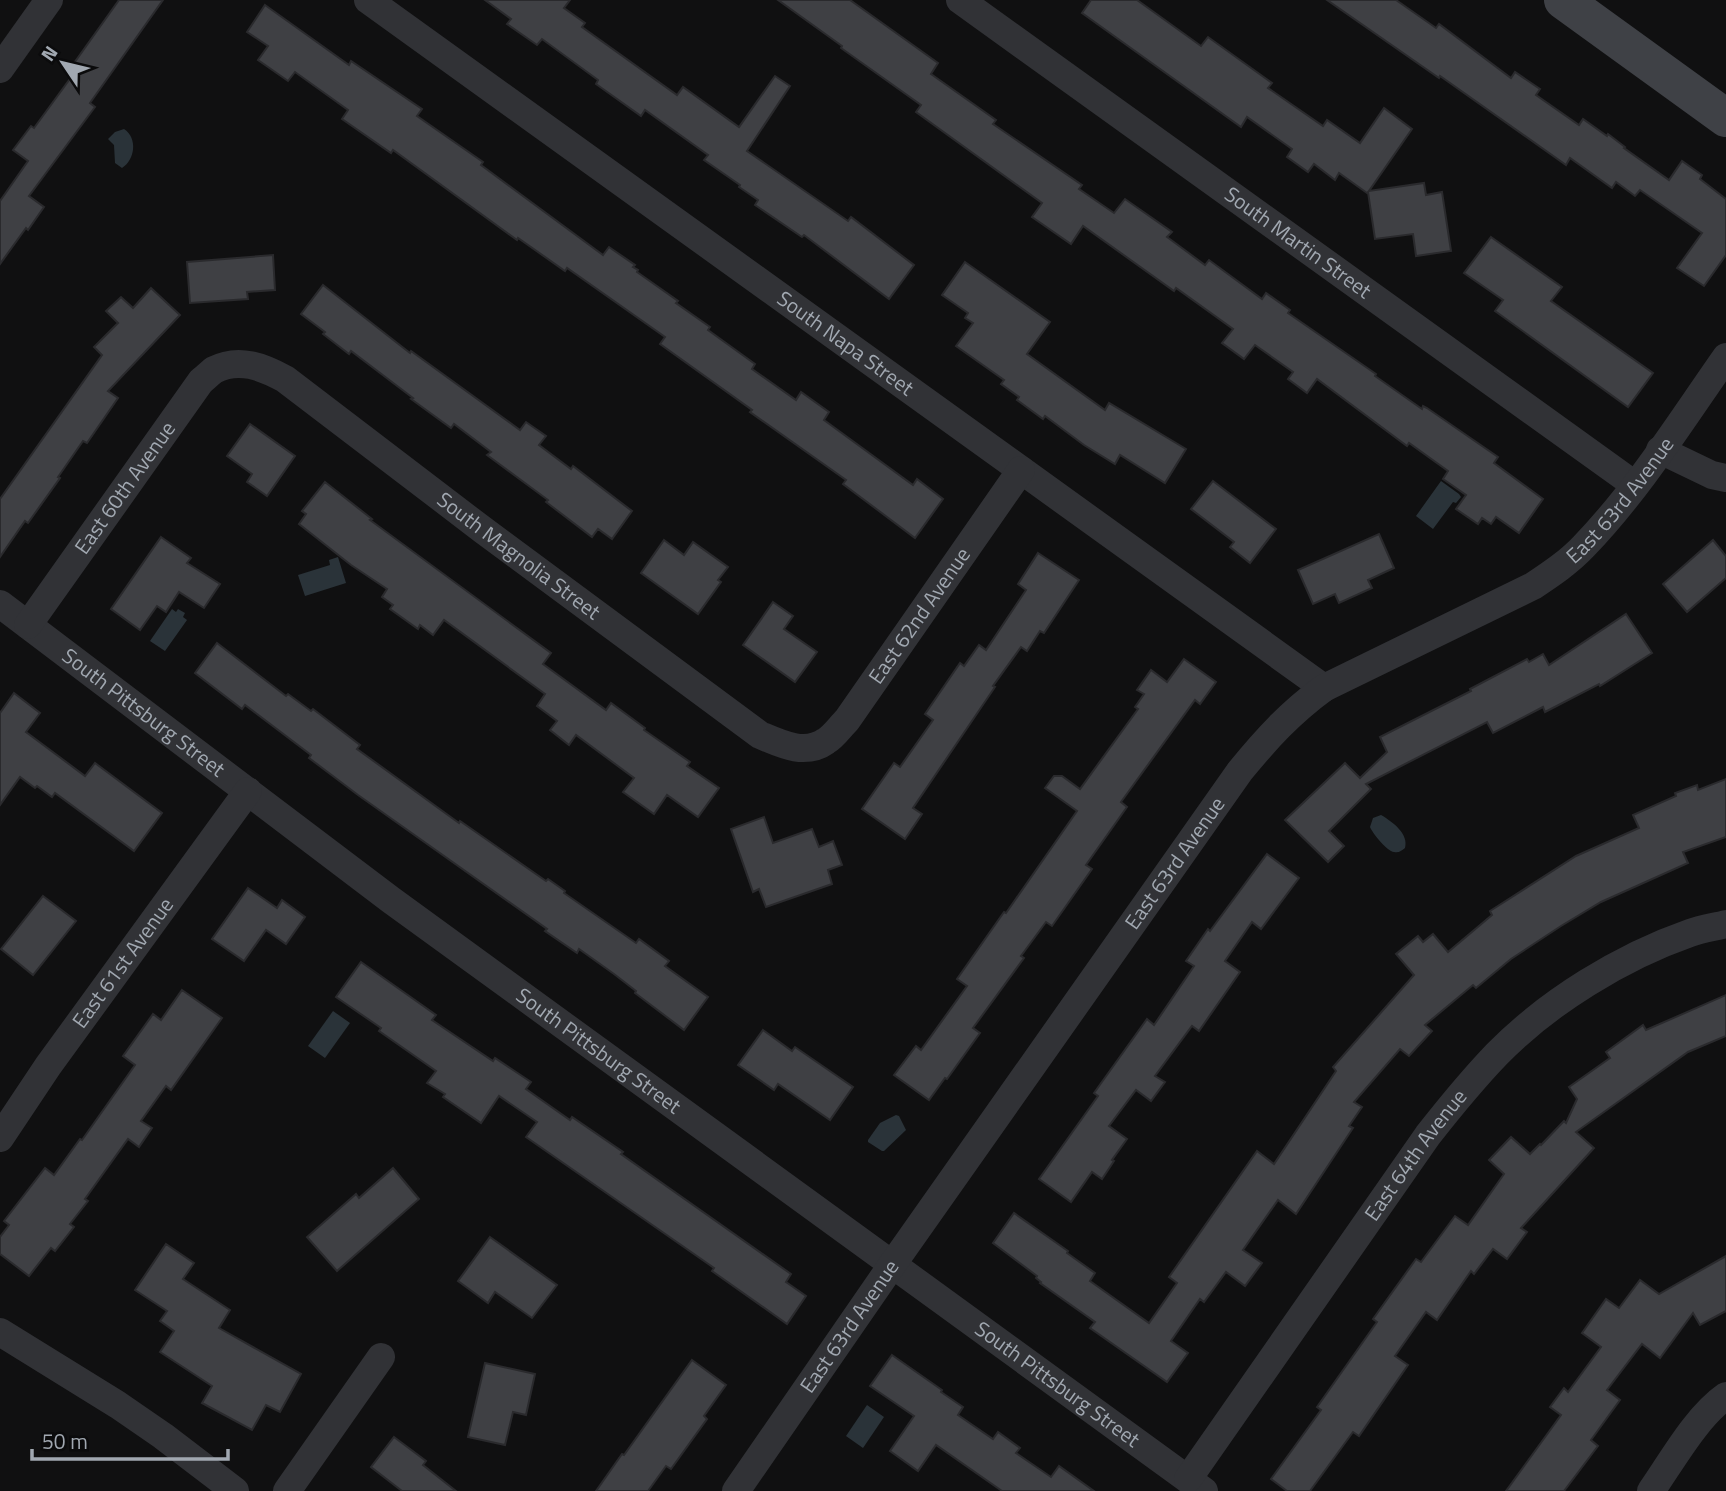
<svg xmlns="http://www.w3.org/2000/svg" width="1726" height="1491" viewBox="0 0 1726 1491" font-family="'Titillium Web',sans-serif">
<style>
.water{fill:#2a3339}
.building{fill:#3f4044;stroke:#2a2a2d;stroke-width:2}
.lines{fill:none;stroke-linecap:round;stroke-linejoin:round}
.street{stroke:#313236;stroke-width:28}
.secondary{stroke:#3f4146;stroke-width:38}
.labels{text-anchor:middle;stroke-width:5;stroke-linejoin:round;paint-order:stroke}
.street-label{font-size:21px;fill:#a1a8b1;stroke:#0b0b0c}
</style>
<rect width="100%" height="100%" fill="#101011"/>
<!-- water -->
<g class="water">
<path d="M124,129c14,9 11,31 -2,39l-7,-5 -1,-18 -6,-6 7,-7z"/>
<polygon points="1441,481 1459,494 1461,497 1456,503 1453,502 1433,529 1416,516"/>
<polygon points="338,557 346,583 305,596 298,575 330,565 329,560"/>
<polygon points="172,609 176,612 178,609 185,613 183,617 187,620 165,651 150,641"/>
<path d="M1381,815c12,7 28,19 24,33 -4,3 -6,5 -11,4 -7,-1 -21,-18 -24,-25l3,-9z"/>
<polygon points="333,1011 350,1023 325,1058 308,1046"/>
<polygon points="896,1115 899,1116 906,1130 884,1151 882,1151 868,1142 868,1140 880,1123"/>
<polygon points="867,1405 884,1417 863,1448 846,1436"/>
</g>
<!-- building -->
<g class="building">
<polygon points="119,0 163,0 90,103 95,107 29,196 44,207 28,230 26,228 0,264 0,201 28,161 13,150 31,126 34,128 72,76 67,73"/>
<polygon points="485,0 570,0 564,8 585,23 582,27 677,95 683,87 739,127 775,76 790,86 747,151 848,221 851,217 914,265 889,299 804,235 802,237 755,205 758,200 739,187 740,185 704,160 708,155 645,110 641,116 596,84 598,80 542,39 537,45 507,24 511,19"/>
<polygon points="778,0 850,0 938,63 931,74 996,120 993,124 1082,185 1079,189 1114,213 1125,199 1172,232 1167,237 1205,265 1209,260 1262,299 1266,293 1290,310 1288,313 1376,374 1375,376 1422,409 1423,406 1427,408 1498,457 1494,463 1543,499 1519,533 1496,517 1491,524 1482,518 1478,524 1456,509 1466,495 1443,479 1448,471 1409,443 1407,446 1317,379 1307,393 1288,379 1293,372 1255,345 1244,359 1222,343 1233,329 1176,288 1174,291 1083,226 1071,244 1032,217 1042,203 916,112 921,105 841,48 842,46"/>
<polygon points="1091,0 1137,0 1201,46 1208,37 1272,83 1268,88 1323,126 1327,120 1360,143 1384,108 1412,129 1369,191 1424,183 1426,195 1442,192 1451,251 1416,256 1413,234 1375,239 1368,192 1367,193 1339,173 1335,180 1314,164 1308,172 1287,157 1292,149 1247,117 1241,127 1082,13"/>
<polygon points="1327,0 1396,0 1436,28 1439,24 1511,78 1515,72 1540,89 1536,95 1579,125 1583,119 1607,136 1608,134 1625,147 1624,148 1669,180 1682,161 1702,175 1700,179 1726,199 1726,255 1704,286 1677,268 1702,233 1640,190 1635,196 1616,182 1612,188 1570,158 1566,165 1440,76 1439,78"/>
<polygon points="265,5 349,65 351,61 422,109 417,116 483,162 481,165 603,255 609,247 635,265 633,267 638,270 637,272 678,301 676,303 710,327 708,330 755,364 752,369 796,400 801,392 829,412 824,420 913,485 917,479 943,499 915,538 843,484 846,480 750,412 752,410 660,344 665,337 567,268 565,271 518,238 517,240 393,150 391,153 342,119 348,110 295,72 288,81 258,60 268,46 247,32"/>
<polygon points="1491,237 1562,287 1551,301 1653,373 1628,407 1495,311 1503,300 1464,273"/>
<polygon points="273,255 275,290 247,292 248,299 190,303 187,262"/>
<polygon points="965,262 1050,322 1027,354 1105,410 1109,403 1186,449 1165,483 1120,455 1115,464 1084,445 1045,416 1043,419 1017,400 1019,397 1001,384 1004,380 956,346 973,323 965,318 968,313 942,295"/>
<polygon points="323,285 410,353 411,351 520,430 526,422 546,436 539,445 571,469 573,466 632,511 612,539 598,529 592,537 546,502 548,500 487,455 491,452 454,424 451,428 411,399 413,398 351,351 349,354 323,334 325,332 301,314"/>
<polygon points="151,288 180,315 108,391 118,398 87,443 83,441 58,477 60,478 28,523 25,521 0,557 0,499 102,355 94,347 118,323 106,311 121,297 133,308"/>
<polygon points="250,424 295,456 267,496 247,482 252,474 227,456"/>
<polygon points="1213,481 1276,529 1250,563 1230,547 1234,542 1191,509"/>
<polygon points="325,482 372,519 370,520 551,653 543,664 606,710 611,703 645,728 644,730 690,762 687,766 719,788 698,817 667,795 654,814 623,792 634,778 576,735 569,745 550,730 557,721 537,706 545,694 444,620 433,635 420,625 418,629 390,609 393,605 382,597 387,589 351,565 299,524 306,514 302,511"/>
<polygon points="1379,534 1394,568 1368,580 1372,588 1339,603 1335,594 1313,604 1298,570"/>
<polygon points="161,537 191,558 187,563 220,584 204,608 179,592 166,612 157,606 140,630 111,609"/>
<polygon points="664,540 684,555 693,542 728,567 718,580 721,582 698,614 641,573"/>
<polygon points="1713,540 1726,556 1726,578 1687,612 1663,584"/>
<polygon points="1038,553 1079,580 1044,633 1040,631 1027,651 1021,647 993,686 995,687 913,808 922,814 905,839 862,809 894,763 900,767 933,720 925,714 960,663 964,666 979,645 986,650 1026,590 1018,584"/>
<polygon points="773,602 793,616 784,629 817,652 795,682 743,645"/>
<polygon points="1626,614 1652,653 1600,686 1599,684 1545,712 1543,707 1493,733 1487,722 1366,784 1371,789 1329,831 1344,846 1328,862 1285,820 1345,763 1360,778 1387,752 1380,737 1471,691 1470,689 1527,659 1529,662 1543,654 1549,665"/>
<polygon points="217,643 286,696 288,694 311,711 313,709 360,745 357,749 459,823 460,821 546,881 548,879 565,891 564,893 636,943 639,939 669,961 665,966 708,997 684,1030 635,993 636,991 614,974 579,949 577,953 545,931 547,929 358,795 309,758 311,755 245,705 242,709 195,673"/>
<polygon points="1184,659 1216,682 1200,704 1195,700 1121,802 1127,807 1086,865 1092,869 1052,926 1046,922 1021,956 1024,958 973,1028 980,1033 947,1079 945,1078 929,1100 894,1075 916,1046 921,1050 967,986 957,979 1004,912 1006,913 1077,811 1045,788 1054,776 1062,776 1080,789 1138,709 1135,707 1144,694 1137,690 1151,670 1167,682"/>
<polygon points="14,693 40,713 26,732 85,776 95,763 162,813 134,851 55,793 52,797 37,786 35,788 20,777 0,805 0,713"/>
<polygon points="1726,779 1726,837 1683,852 1688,863 1601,902 1561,926 1511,959 1476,988 1473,985 1425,1025 1432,1031 1409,1056 1400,1049 1354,1102 1362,1107 1349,1126 1353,1128 1296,1214 1278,1200 1243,1250 1262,1263 1245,1286 1226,1272 1204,1302 1200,1299 1171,1341 1188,1353 1167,1382 1090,1328 1095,1322 1040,1283 1041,1282 1036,1278 1037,1276 993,1243 1014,1213 1068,1251 1067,1253 1095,1273 1090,1281 1149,1323 1177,1283 1169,1277 1257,1151 1274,1164 1336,1071 1333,1067 1414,975 1396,954 1418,936 1423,942 1433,934 1448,952 1492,915 1490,911 1576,856 1639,828 1633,815 1676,796 1675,793 1697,785 1698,790"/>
<polygon points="764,817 773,843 812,829 819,847 833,841 842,865 828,870 832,884 766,907 759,889 753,892 731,829"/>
<polygon points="1267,854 1299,878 1261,929 1252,922 1225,961 1240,972 1199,1031 1192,1026 1155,1076 1165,1082 1151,1101 1136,1090 1109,1126 1127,1139 1112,1160 1114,1161 1102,1179 1092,1172 1071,1202 1039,1179 1098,1096 1094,1093 1147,1019 1154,1025 1194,966 1186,961 1208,929 1210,931"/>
<polygon points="248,888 277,908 282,900 305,917 286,944 266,930 244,961 212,939"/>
<polygon points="43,896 76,921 33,975 1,949"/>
<polygon points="361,962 436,1015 432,1020 493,1061 495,1058 531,1082 526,1089 570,1120 572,1117 623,1152 621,1154 791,1274 786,1282 806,1296 787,1324 712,1271 714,1268 526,1137 537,1122 499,1096 481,1123 443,1097 445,1094 427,1083 436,1071 379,1031 381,1028 336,997"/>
<polygon points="182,990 222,1018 171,1090 166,1086 141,1121 152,1128 139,1147 128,1139 85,1199 88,1201 70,1224 74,1227 55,1251 51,1248 29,1276 0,1254 0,1237 9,1225 4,1221 45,1168 54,1175 80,1139 82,1140 135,1065 123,1056 153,1014 161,1020"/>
<polygon points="1726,995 1726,1036 1688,1052 1576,1132 1594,1148 1521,1228 1527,1232 1507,1259 1493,1249 1474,1274 1471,1271 1437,1320 1426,1312 1395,1356 1408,1365 1359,1436 1353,1432 1310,1491 1287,1491 1271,1479 1321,1410 1317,1407 1377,1322 1373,1319 1416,1259 1421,1262 1455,1216 1468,1225 1504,1174 1489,1160 1511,1137 1530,1154 1540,1144 1541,1145 1564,1121 1566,1123 1577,1099 1569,1087 1610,1058 1606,1052 1643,1025 1646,1030"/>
<polygon points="763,1030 792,1051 795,1047 853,1087 830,1120 778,1084 774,1090 738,1065"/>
<polygon points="393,1168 419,1199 337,1271 307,1237 356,1194 359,1198"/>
<polygon points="490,1237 557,1285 532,1318 495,1292 488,1303 458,1281"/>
<polygon points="166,1244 194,1263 183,1279 230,1310 219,1328 301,1374 280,1412 266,1405 252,1430 202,1403 212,1386 160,1352 174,1331 160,1321 167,1311 135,1290"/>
<polygon points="1726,1256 1726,1311 1700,1325 1693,1313 1660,1358 1642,1344 1607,1390 1620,1400 1591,1440 1598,1446 1564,1491 1506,1491 1561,1415 1550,1407 1564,1388 1568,1392 1601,1347 1582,1333 1606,1299 1619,1308 1640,1280 1659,1294"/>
<polygon points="892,1355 942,1390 941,1392 963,1407 958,1415 993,1439 998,1432 1020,1448 1016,1453 1051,1477 1059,1466 1094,1491 1002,1491 936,1445 918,1471 890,1451 914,1416 870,1386"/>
<polygon points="692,1360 726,1385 704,1416 707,1419 671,1469 666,1466 648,1491 596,1491 622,1454 624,1455"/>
<polygon points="485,1363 535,1374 526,1415 513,1412 505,1445 468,1437"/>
<polygon points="394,1437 426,1461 423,1465 456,1491 402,1491 371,1467"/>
</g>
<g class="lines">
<!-- street -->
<g class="street">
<path id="s1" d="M368,0l956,688"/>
<path id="s2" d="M960,0l675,485"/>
<polyline points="0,69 49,0"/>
<polyline points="1660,450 1712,475 1726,478"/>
<path id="s3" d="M0,604l391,296 813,591"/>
<path id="s4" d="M28,625l173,-244c4,-3 9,-8 13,-11 25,-13 49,-3 71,9l198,151 277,205c21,9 45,21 66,6 8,-5 14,-14 21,-21l174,-250"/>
<path id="s5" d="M0,1138l48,-72 200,-275"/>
<polyline points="0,1332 118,1405 163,1436 235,1491"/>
<path id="s6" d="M1188,1479l240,-344c22,-28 44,-55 69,-81 51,-52 124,-97 193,-121 11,-4 24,-6 36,-9"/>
<polyline points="287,1491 381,1357"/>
<path id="s7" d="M736,1491l156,-226 348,-494c27,-33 50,-58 84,-83l209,-102c18,-12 36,-24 51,-40 54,-56 97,-125 142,-189"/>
<path d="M1651,1491c21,-30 45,-74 75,-95"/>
</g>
<!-- secondary -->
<polyline class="secondary" points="1563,0 1726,118"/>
</g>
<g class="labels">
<!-- street labels -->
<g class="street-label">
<text dy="7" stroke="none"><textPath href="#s2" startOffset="416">South Martin Street</textPath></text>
<text dy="7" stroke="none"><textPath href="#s1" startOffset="588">South Napa Street</textPath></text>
<text dy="7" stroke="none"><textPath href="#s4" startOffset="168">East 60th Avenue</textPath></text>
<text dy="7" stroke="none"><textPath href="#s7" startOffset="1353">East 63rd Avenue</textPath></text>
<text dy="7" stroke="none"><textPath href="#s4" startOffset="684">South Magnolia Street</textPath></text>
<text dy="7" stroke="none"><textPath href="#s4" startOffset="1211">East 62nd Avenue</textPath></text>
<text dy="7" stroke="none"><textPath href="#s3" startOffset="180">South Pittsburg Street</textPath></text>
<text dy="7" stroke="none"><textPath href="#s7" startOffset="766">East 63rd Avenue</textPath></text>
<text dy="7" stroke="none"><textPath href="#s5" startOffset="214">East 61st Avenue</textPath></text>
<text dy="7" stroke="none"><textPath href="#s3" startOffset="747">South Pittsburg Street</textPath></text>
<text dy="7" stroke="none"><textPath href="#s6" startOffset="396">East 64th Avenue</textPath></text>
<text dy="7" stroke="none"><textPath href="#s7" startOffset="200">East 63rd Avenue</textPath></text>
<text dy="7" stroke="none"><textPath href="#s3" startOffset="1314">South Pittsburg Street</textPath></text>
</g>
</g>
<!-- north arrow -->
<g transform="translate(63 63) rotate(305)" stroke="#0b0b0c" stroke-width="5" paint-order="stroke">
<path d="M0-5L12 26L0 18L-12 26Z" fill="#a1a8b1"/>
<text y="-10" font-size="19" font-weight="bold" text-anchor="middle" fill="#a1a8b1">N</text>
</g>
<!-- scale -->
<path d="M32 1449v10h196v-10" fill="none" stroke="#a1a8b1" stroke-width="3.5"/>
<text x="42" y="1449" font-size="21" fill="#a1a8b1" stroke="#0b0b0c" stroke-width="5" paint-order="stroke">50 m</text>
</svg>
